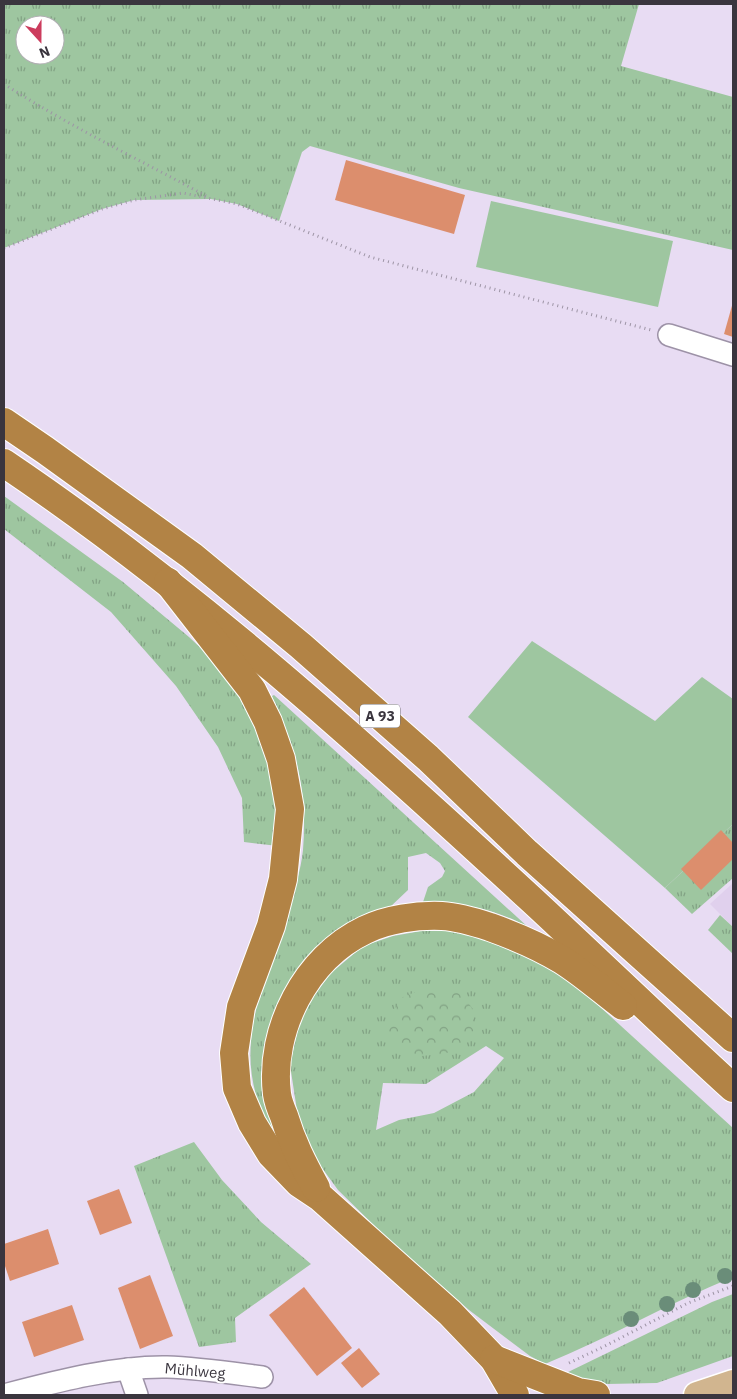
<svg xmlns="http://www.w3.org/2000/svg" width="737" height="1399" viewBox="0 0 737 1399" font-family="'IBM Plex Sans',sans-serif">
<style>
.built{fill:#e0d0ed}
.grass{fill:url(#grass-tufts);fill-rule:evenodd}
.forest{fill:url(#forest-crowns)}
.garden{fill:#9ec6a0}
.building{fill:#dc8e6d}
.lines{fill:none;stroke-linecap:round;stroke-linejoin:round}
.minor-casing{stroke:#9d92a7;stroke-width:24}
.major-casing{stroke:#fff;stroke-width:29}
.highway-casing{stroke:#fff;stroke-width:30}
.path{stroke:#9d94a5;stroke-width:3;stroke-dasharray:1 4;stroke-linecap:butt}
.minor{stroke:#fff;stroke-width:21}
.major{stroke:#d1b58f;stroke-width:26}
.highway{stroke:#b28345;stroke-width:28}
.tree{fill:#6a8d79}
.labels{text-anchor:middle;stroke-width:4;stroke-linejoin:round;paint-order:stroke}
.shield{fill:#fff;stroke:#757278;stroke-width:1}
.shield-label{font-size:14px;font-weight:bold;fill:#3a353e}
.street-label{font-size:15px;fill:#3a353e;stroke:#fff}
</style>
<defs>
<pattern id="grass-tufts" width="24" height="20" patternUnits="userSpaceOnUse" patternTransform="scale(1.25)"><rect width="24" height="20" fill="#9ec6a0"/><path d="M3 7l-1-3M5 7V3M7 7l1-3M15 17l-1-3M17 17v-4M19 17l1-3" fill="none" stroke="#82a284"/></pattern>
<pattern id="forest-crowns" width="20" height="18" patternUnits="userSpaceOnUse" patternTransform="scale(1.25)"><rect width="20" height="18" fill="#9ec6a0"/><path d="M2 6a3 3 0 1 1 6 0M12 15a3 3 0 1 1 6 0" fill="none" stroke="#82a284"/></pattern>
</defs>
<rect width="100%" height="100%" fill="#e8dcf3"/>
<!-- built -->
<polygon class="built" points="733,883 733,927 710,904"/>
<!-- grass -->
<g class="grass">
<path d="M4,4h635l-18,62 112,31v153l-274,-62 -149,-42 -8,6 -23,69 -42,-17 -26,-5 -77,1 -32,9 -98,39zM25,25h30v30h-30z"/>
<polygon points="4,496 123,582 189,637 207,654 249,706 277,784 278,846 244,842 242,798 218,747 176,686 111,612 4,529"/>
<path d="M274,695l255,233c-31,-19 -70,-26 -106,-26l5,-15 14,-10 3,-6 -5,-8 -14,-10 -18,4v33l-19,18 -52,23 -30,30 -26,40 -2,130 -6,3c-47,-80 -10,-145 15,-225 6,-18 13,-39 15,-59 3,-36 0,-73 -13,-108 -5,-15 -12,-30 -18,-46z"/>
<polygon points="733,824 733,878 692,914 665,888"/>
<polygon points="720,915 733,927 733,954 708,930"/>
<path d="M421,931h28l29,5 50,21 48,28 157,143v149c-64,26 -124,61 -188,87l-15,-8 -61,-46 -77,-67 -54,-53 -24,-33 -16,-40 -8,-52 9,-41 14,-27 18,-24 32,-27 30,-10zM486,1046l18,12 -30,34 -40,21 -35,7 -23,10 7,-47 43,1z"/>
<polygon points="194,1142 222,1180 261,1222 311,1264 235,1318 236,1342 199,1347 134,1166"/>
<polygon points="733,1294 733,1356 657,1383 607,1384 577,1379 564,1374 712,1302"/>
</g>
<!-- forest -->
<polygon class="forest" points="423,989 445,989 461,994 473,1009 473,1031 463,1048 443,1054 421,1056 387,1044 391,1014 403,997"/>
<!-- garden -->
<g class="garden">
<polygon points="491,201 673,241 658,307 476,267"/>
<polygon points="532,641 655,721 702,677 733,699 733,824 665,888 468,717"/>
</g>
<!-- building -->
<g class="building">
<polygon points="346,160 465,195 454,234 335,200"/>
<polygon points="733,302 733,337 724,334"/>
<polygon points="721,830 733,843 733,859 701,890 681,869"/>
<polygon points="119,1189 132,1223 100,1235 87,1201"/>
<polygon points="48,1229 59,1264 10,1281 4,1263 4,1244"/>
<polygon points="150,1275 173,1336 140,1349 118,1288"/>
<polygon points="304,1287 352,1348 317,1376 269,1315"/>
<polygon points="72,1305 84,1340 34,1357 22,1322"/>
<polygon points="359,1348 380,1374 362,1388 341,1363"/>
</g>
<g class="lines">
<!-- minor casing -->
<g class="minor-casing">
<g id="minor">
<polyline points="669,335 733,355"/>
<polyline points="128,1369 137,1395"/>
<path d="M4,1395c50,-13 110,-29 163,-28 31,1 64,6 95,10"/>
</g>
</g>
<!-- major casing -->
<g class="major-casing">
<polyline id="major" points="697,1395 733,1383"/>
</g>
<!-- highway casing -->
<g class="highway-casing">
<g id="highway">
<polyline points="4,422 45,450 192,556 301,646 428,758 527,853 733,1038"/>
<path d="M4,463c190,128 360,282 528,437 67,62 133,126 201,188"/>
<polyline points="168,582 252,690 268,722 281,759 290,809 283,879 271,926 241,1007 234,1053 237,1088 252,1123 271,1154 299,1183 320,1197 450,1313 494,1359 515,1395"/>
<path d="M316,1188c-13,-24 -24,-45 -32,-72 -3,-7 -6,-15 -7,-22 -8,-64 29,-136 88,-164 22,-11 52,-15 77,-14 17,1 33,6 48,11 25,9 49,19 72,33 22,14 41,31 61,46"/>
<polyline points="494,1359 578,1392 596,1395"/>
</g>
</g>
<!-- path -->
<g class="path">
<path d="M4,84c65,42 136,76 204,113"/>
<polyline points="4,248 102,209 134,200 183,193 237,204 370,257 651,330"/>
<polyline points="569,1363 605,1346 688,1303 733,1286"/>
</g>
<!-- minor -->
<use href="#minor" class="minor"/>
<!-- major -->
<use href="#major" class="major"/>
<!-- highway -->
<use href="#highway" class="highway"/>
</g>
<!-- trees -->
<g class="tree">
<circle cx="725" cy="1276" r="8"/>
<circle cx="693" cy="1290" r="8"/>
<circle cx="667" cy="1304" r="8"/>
<circle cx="631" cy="1319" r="8"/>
</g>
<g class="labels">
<!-- shield labels -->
<rect class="shield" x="360" y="704.5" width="40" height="23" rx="4"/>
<g class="shield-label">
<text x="380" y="721">A 93</text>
</g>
<!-- street labels -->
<g class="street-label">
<text transform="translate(195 1371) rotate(5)" y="5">Mühlweg</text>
</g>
</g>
<!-- border -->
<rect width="737" height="1399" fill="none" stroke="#3a353e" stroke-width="10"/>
<!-- north arrow -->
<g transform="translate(40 40) rotate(159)"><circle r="24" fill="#ffffff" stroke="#b0aeb2"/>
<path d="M0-4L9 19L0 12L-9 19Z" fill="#cc3c5d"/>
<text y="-8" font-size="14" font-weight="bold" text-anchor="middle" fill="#3a353e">N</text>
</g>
</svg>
